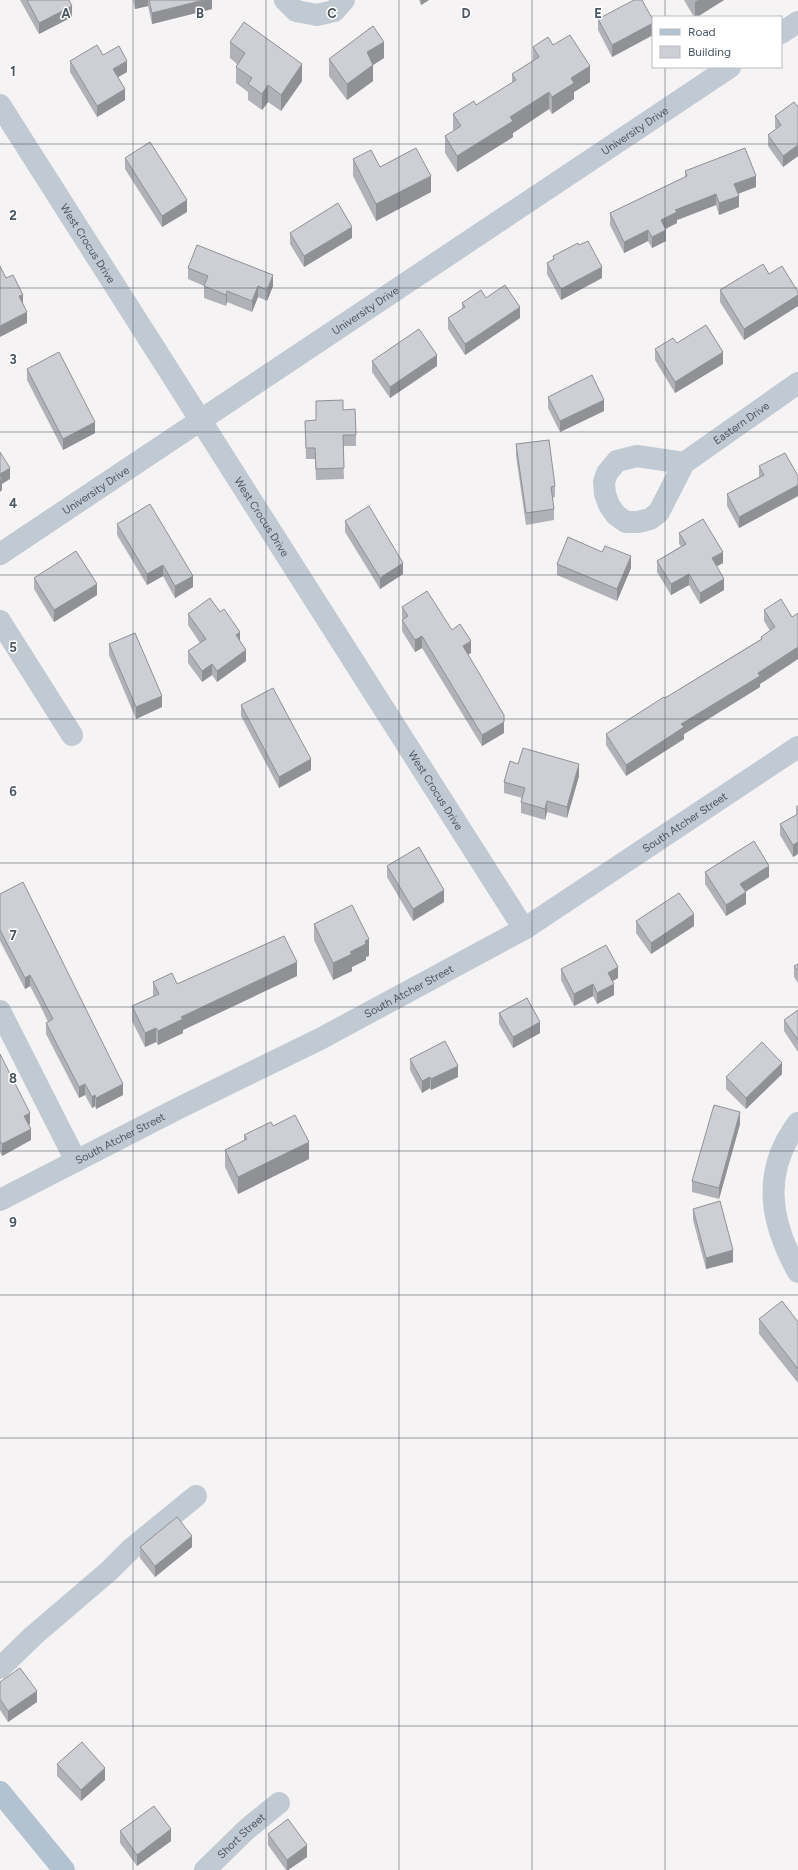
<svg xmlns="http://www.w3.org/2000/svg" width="798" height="1870" viewBox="0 0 798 1870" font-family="Figtree,sans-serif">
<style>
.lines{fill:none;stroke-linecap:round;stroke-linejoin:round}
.minor{stroke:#c1cad2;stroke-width:22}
.major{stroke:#b3c2d1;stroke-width:22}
.wall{fill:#b0b2b7}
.shaded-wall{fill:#909195}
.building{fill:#cdcfd5;stroke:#909195}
.grid{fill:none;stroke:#4a5661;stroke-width:1;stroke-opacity:0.55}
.labels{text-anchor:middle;stroke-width:3;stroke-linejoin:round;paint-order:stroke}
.street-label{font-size:11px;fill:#4a5661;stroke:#fff}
.grid-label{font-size:13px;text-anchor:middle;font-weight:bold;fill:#4a5661;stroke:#fff;stroke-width:3;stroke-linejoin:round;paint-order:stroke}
</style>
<rect width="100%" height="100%" fill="#f5f3f3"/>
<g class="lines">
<!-- minor -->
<g class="minor">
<polyline points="285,0 296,11 317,15 334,11 344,0"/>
<polyline points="781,33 798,22"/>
<path id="s1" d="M0,105l524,824"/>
<path id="s2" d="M684,463l-47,-7 -20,5 -10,12 -3,9 1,12 4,11 7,10 10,7h12l12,-3 9,-7 25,-49 114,-80"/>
<path id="s3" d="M0,554l730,-487"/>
<polyline points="0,621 72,735"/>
<polyline points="0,1011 76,1161"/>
<path d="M798,1123c-37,49 -28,99 0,149"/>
<path id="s4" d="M0,1200l177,-91 143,-70 204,-110 274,-182"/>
<polyline points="0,1668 33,1636 109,1571 131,1549 196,1496"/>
<path id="s5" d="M205,1870l42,-41 32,-26"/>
</g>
<!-- major -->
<polyline class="major" points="0,1792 64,1870"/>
</g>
<!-- wall -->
<g class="wall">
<polygon points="20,0 69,0 72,17 39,34"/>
<polygon points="133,0 212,0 212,9 152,24 148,6 135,9"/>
<polygon points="419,0 429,0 421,5"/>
<polygon points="684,0 724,0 697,17 694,17"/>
<polygon points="598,19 653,20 653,35 612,57 598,30"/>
<polygon points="230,42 302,81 281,111 268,102 262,110 248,100 248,92 236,83 236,67 237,64 230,58"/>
<polygon points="553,45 590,82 574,92 574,99 552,114 549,109 513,133 513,137 457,172 445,153 445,136 453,131 453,114 476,105 512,83 512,74 533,61 533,47"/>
<polygon points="103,55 127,72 118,77 125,100 97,117 70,72 70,61"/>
<polygon points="384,58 373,65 373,81 347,100 329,76 329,59"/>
<polygon points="797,106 798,106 798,156 783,167 768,146 768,135 776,129 775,127 775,116"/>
<polygon points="125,158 187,212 162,227 125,169"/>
<polygon points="353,159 380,167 431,192 376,221 353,176"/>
<polygon points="685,171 756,187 738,194 739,207 719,215 716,205 677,220 677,223 666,229 666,241 652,248 648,241 624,253 610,225 610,213 685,177"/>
<polygon points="290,233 352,238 304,267 290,244"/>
<polygon points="553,256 602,278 561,300 547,274 547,263 553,259"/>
<polygon points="188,268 273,286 267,301 258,297 252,312 227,302 226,306 204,298 204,286 188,279"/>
<polygon points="769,274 798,292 798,306 744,340 720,302 720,290"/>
<polygon points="486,298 520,318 465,355 448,329 448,318 462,309 462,303"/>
<polygon points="677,343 723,364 675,393 655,360 655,349"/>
<polygon points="372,361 437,366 390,398 372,372"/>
<polygon points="27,369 95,433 63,450 27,380"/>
<polygon points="548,397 604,411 560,432 548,408"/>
<polygon points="343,410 356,435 356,446 343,446 344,479 316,480 315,459 306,459 305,421 316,420"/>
<polygon points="516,444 555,486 555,497 552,498 554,509 554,520 526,525 516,456"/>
<polygon points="759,466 798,476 798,496 739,528 727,506 727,494 759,477"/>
<polygon points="345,521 403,574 380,589 345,532"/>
<polygon points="117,524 193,587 175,598 163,576 147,585 117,535"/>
<polygon points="679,533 723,563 717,566 724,590 700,604 689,585 671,595 657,572 657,561 681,546 679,544"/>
<polygon points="602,552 631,568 617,601 557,575 557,564"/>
<polygon points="34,578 97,595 54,622 34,589"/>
<polygon points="402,607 452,630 471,653 468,654 504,733 482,746 422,648 415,652 402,631 402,620 403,619 402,618"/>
<polygon points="764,610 792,617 798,613 798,659 760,684 760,687 684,734 684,739 626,776 606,745 606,734 761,639 761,637 770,631 764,621"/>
<polygon points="188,614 240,641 246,661 217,682 212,675 202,682 188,663 188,651 200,643 188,625"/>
<polygon points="109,644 162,707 136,719 109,655"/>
<polygon points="241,705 311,770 279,788 241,716"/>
<polygon points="518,764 579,776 567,818 547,812 545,820 521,813 521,802 522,798 504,793 504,782"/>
<polygon points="798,805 798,854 793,857 780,835 780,824 796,815 796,806"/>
<polygon points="387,866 444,902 413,921 387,877"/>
<polygon points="705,872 769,877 745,892 746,904 726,916 705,884"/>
<polygon points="0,894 123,1095 96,1109 95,1106 92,1108 85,1095 79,1098 46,1034 46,1023 48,1022 40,1005 30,986 25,989 0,941"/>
<polygon points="636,921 694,926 651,954 636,933"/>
<polygon points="314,924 369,956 366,957 366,960 352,967 352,971 333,980 314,940"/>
<polygon points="798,964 798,983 794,977 794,966"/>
<polygon points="561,969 618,978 612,981 614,995 597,1004 593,996 574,1006 561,980"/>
<polygon points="297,976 183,1030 183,1033 158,1045 156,1042 145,1047 132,1021 132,1006 153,996 153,982 177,984"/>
<polygon points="798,1010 798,1052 784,1031 784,1020"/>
<polygon points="499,1013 540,1033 513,1048 499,1024"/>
<polygon points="0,1054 30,1124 29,1124 31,1140 2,1156 0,1152"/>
<polygon points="410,1059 458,1077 431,1090 430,1088 422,1093 410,1070"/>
<polygon points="782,1074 746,1109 726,1089 726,1077"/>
<polygon points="740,1124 719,1199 692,1192 692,1181"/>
<polygon points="273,1126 309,1159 238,1194 225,1167 225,1150 244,1141 244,1135"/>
<polygon points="693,1209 733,1262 706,1269 693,1220"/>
<polygon points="759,1319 798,1322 798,1383 759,1334"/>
<polygon points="140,1547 192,1547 155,1577 140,1558"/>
<polygon points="0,1682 37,1702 8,1722 0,1710"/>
<polygon points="57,1764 105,1780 81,1801 57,1776"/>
<polygon points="120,1831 171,1841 137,1866 120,1843"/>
<polygon points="268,1834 307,1857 288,1870 286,1870 268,1845"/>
</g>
<!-- shaded-wall -->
<g class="shaded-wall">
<polygon points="135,0 148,0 148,6 135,9"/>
<polygon points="204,0 212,0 212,9 152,24 152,13"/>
<polygon points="421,0 429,0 421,5"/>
<polygon points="698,0 724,0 697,17 695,17 695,2"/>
<polygon points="72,6 72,17 39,34 39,23"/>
<polygon points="653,23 653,35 612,57 612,45"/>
<polygon points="384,42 384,58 373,65 373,81 347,100 347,84 367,52"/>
<polygon points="127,61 127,72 113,80 113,69"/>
<polygon points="302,64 302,81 281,111 281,95"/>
<polygon points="590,66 590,82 574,92 574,99 552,114 552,97 571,78"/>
<polygon points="268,85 268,102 262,110 262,94"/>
<polygon points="125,89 125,100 97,117 97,106"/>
<polygon points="549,92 549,109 513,133 513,137 457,172 457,156 510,117"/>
<polygon points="798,145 798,156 783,167 783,156"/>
<polygon points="431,176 431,192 376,221 376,204"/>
<polygon points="756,176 756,187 734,195 734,184"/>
<polygon points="716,194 716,205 677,220 677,223 661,231 661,220 675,210"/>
<polygon points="739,196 739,207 719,215 719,203"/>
<polygon points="187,200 187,212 162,227 162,216"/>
<polygon points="352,227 352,238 304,267 304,256"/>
<polygon points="648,230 648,241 624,253 624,242"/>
<polygon points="666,230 666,241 652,248 652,237"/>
<polygon points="602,267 602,278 561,300 561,289"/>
<polygon points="273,275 273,286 267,301 267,290"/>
<polygon points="258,286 258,297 252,312 252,301"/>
<polygon points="227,291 227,302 226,306 226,295"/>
<polygon points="23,295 23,306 19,296"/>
<polygon points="798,295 798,306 744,340 744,329"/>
<polygon points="520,307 520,318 465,355 465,344"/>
<polygon points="27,312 27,323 0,337 0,326"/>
<polygon points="723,352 723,364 675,393 675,382"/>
<polygon points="437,355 437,366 390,398 390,387"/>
<polygon points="604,400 604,411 560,432 560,421"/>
<polygon points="95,422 95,433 63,450 63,439"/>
<polygon points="10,468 10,479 2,484 2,490 0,492 0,474"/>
<polygon points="798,485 798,496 739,528 739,517"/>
<polygon points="723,552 723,563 712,569 712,558"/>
<polygon points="631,556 631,568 617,601 617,589"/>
<polygon points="403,563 403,574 380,589 380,578"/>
<polygon points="163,565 163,576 147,585 147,574"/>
<polygon points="689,574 689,585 671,595 671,584"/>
<polygon points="193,576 193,587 175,598 175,586"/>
<polygon points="724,579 724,590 700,604 700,593"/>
<polygon points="97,584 97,595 54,622 54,610"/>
<polygon points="240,632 240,644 236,635"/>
<polygon points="422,636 422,648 415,652 415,640"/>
<polygon points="471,641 471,653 463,657 463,646"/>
<polygon points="798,647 798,659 760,684 760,687 684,734 684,739 626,776 626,765 681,724"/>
<polygon points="246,650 246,661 217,682 217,671"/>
<polygon points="212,664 212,675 202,682 202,671"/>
<polygon points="162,696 162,707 136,719 136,707"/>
<polygon points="504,722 504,733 482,746 482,735"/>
<polygon points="311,759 311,770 279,788 279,777"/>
<polygon points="579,764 579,776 567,818 567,807"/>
<polygon points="547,801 547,812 545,820 545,809"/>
<polygon points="798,842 798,854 793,857 793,845"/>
<polygon points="769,866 769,877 740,895 740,884"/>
<polygon points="444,890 444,902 413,921 413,909"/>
<polygon points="746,892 746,904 726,916 726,905"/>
<polygon points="694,914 694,926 651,954 651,943"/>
<polygon points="369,939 369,956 366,957 366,960 352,967 352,971 333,980 333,963 365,941"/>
<polygon points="297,962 297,976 183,1030 183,1033 158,1045 158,1031 181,1017"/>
<polygon points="618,967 618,978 608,984 608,973"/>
<polygon points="30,975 30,986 25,989 25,978"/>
<polygon points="593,984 593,996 574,1006 574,994"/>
<polygon points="614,984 614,995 597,1004 597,993"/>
<polygon points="540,1022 540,1033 513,1048 513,1037"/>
<polygon points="156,1028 156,1042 145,1047 145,1033"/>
<polygon points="782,1063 782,1074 746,1109 746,1098"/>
<polygon points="458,1066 458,1077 431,1090 431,1079"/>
<polygon points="430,1077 430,1088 422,1093 422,1081"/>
<polygon points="85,1084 85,1095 79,1098 79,1087"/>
<polygon points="123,1084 123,1095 96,1109 96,1098"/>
<polygon points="95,1095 95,1106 92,1108 92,1097"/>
<polygon points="740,1112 740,1124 719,1199 719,1188"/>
<polygon points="30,1113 30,1124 24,1127 24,1116"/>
<polygon points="31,1129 31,1140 2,1156 2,1144"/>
<polygon points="309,1142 309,1159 238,1194 238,1177"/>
<polygon points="733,1250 733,1262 706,1269 706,1258"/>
<polygon points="192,1536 192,1547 155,1577 155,1566"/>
<polygon points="37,1691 37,1702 8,1722 8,1711"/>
<polygon points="105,1768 105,1780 81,1801 81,1790"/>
<polygon points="171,1829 171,1841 137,1866 137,1855"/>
<polygon points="307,1845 307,1857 288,1870 287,1870 287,1860"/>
</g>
<!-- building -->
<g class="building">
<polygon points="27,0 69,0 72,6 39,23"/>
<polygon points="149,0 204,0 152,13"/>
<polygon points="634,0 642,0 653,20 653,23 612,45 598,19"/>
<polygon points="244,22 302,64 281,95 268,85 262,94 248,84 252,78 236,67 245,53 230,42"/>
<polygon points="373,26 384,42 367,52 373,65 347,84 329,59"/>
<polygon points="570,35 590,66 571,78 574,83 552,97 549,92 510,117 513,121 457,156 445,136 461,126 453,114 474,101 476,105 516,80 512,74 539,57 533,47 548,37 553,45"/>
<polygon points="97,45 103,55 119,46 127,61 113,69 125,89 97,106 70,61"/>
<polygon points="794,102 797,106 798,106 798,145 783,156 768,135 781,125 775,116"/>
<polygon points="150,142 187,200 162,216 125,158"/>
<polygon points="416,148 431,176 376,204 353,159 371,150 380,167"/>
<polygon points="745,148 756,176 734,184 739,196 719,203 716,194 675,210 677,212 661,220 666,230 652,237 648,230 624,242 610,213 687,176 685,171"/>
<polygon points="338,203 352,227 304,256 290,233"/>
<polygon points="588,241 602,267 561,289 547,263 554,259 553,256 578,243 579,245"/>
<polygon points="197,245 273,275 267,290 258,286 252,301 227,291 226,295 204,286 208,276 188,268"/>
<polygon points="763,264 769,274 782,266 798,292 798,295 744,329 720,290"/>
<polygon points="0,266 6,278 13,275 23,295 19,296 27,312 0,326"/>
<polygon points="505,285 520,307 465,344 448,318 465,307 462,303 481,290 486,298"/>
<polygon points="706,325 723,352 675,382 655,349 673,338 677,343"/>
<polygon points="419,329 437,355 390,387 372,361"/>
<polygon points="59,352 95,422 63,439 27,369"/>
<polygon points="592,375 604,400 560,421 548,397"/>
<polygon points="343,400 343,410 355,409 356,435 343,435 344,468 316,469 315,448 306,448 305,421 316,420 316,401"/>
<polygon points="549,440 555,486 551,487 554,509 526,513 516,444"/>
<polygon points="0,452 10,468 0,474"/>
<polygon points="785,453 798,476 798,485 739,517 727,494 764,475 759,466"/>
<polygon points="0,475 2,479 0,480"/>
<polygon points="150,504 193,576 175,586 163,565 147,574 117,524"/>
<polygon points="369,506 403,563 380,578 345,521"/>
<polygon points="703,519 723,552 712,558 724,579 700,593 689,574 671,584 657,561 686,544 679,533"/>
<polygon points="568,537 602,552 605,546 631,556 617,589 557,564"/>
<polygon points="76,551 97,584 54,610 34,578"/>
<polygon points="427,591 452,630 460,624 471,641 463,646 504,715 504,722 482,735 422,636 415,640 402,620 408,616 402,607"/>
<polygon points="210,598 220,612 224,609 240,632 236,635 246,650 217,671 212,664 202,671 188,651 206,639 188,614"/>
<polygon points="781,599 792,617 798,613 798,647 758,673 760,676 681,724 684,727 626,765 606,734 664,697 665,698 762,639 761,637 775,627 764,610"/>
<polygon points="135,633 162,696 136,707 109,644"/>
<polygon points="273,688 311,759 279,777 241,705"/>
<polygon points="523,748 579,764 567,807 547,801 545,809 521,802 525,788 504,782 510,761 518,764"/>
<polygon points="798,814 798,842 793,845 780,824"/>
<polygon points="754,841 769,866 740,884 746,892 726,905 705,872"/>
<polygon points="419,847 444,890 413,909 387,866"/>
<polygon points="23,882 123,1084 96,1098 95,1095 92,1097 85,1084 79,1087 46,1023 53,1019 40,994 30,975 25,978 0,930 0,894"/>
<polygon points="679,893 694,914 651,943 636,921"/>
<polygon points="352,905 369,939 365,941 366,944 350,952 352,954 333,963 314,924"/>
<polygon points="284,936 297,962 181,1017 183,1019 158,1031 156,1028 145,1033 132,1006 159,994 153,982 172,973 177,984"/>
<polygon points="606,945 618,967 608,973 614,984 597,993 593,984 574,994 561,969"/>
<polygon points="798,964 798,971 794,966"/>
<polygon points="527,998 540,1022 513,1037 499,1013"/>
<polygon points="798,1010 798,1040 784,1020"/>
<polygon points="445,1041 458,1066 431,1079 430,1077 422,1081 410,1059"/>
<polygon points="762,1042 782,1063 746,1098 726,1077"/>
<polygon points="0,1054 30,1113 24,1116 31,1129 2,1144 0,1141"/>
<polygon points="714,1105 740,1112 719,1188 692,1181"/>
<polygon points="295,1115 309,1142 238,1177 225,1150 247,1139 244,1135 271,1122 273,1126"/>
<polygon points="720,1201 733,1250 706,1258 693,1209"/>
<polygon points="782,1301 798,1322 798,1369 759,1319"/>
<polygon points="177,1517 192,1536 155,1566 140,1547"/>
<polygon points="20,1668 37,1691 8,1711 0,1699 0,1682"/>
<polygon points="82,1742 105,1768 81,1790 57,1764"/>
<polygon points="154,1806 171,1829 137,1855 120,1831"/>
<polygon points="288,1819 307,1845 287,1860 268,1834"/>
</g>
<!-- grid -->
<path class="grid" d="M133,0v1870M266,0v1870M399,0v1870M532,0v1870M665,0v17M665,67v1803M0,144h798M0,288h798M0,432h798M0,575h798M0,719h798M0,863h798M0,1007h798M0,1151h798M0,1295h798M0,1438h798M0,1582h798M0,1726h798"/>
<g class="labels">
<!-- street labels -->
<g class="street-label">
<text dy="4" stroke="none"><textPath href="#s3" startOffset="763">University Drive</textPath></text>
<text dy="4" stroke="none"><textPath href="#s1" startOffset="164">West Crocus Drive</textPath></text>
<text dy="4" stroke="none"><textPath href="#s3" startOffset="439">University Drive</textPath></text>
<text dy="4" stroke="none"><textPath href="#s2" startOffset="302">Eastern Drive</textPath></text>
<text dy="4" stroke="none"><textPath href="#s3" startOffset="115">University Drive</textPath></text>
<text dy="4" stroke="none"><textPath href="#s1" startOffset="488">West Crocus Drive</textPath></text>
<text dy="4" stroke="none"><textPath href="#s1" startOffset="812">West Crocus Drive</textPath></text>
<text dy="4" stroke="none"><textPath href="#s4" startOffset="783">South Atcher Street</textPath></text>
<text dy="4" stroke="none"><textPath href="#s4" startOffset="459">South Atcher Street</textPath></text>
<text dy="4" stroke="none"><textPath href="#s4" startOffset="135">South Atcher Street</textPath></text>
<text dy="4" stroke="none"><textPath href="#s5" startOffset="50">Short Street</textPath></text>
</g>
</g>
<g class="grid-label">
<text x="66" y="18">A</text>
<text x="200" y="18">B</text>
<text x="332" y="18">C</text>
<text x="466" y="18">D</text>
<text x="598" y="18">E</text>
<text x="13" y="76">1</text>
<text x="13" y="220">2</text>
<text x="13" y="364">3</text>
<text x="13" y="508">4</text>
<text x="13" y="652">5</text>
<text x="13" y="796">6</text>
<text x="13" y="940">7</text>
<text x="13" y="1083">8</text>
<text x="13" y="1227">9</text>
</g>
<!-- legend -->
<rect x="652" y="16" width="130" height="52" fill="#ffffff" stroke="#b7bbc0"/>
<rect x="660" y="29" width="20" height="6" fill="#b3c2d1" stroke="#b7bbc0"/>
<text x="688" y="36" font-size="12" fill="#4a5661">Road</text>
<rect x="660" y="46" width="20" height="12" fill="#cdcfd5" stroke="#b7bbc0"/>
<text x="688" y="56" font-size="12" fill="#4a5661">Building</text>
</svg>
